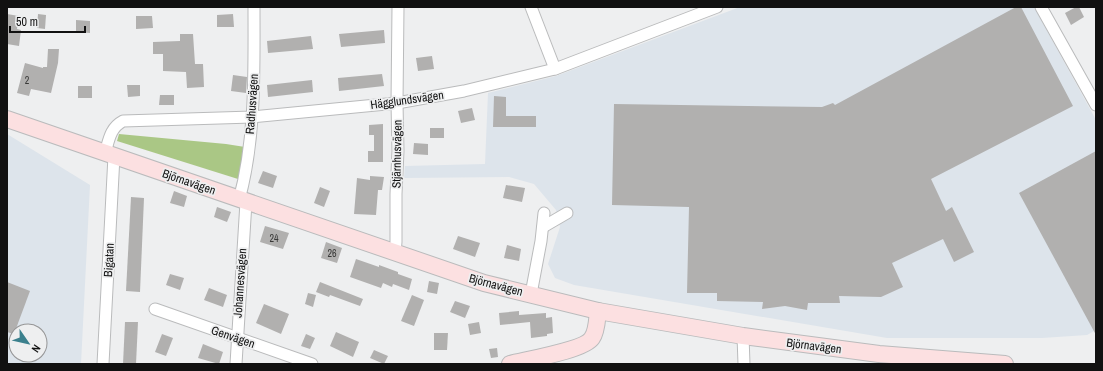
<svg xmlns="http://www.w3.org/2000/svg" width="1103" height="371" viewBox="0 0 1103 371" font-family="'Archivo Narrow',sans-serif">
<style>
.built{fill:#dde4eb;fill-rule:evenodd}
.green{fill:#aac785}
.building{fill:#b1b0af}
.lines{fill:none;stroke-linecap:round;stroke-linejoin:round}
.street-casing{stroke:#babbbc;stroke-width:13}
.secondary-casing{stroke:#babbbc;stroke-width:18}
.street{stroke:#fff;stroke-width:11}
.secondary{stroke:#fce0e1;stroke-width:16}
.labels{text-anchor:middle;stroke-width:3.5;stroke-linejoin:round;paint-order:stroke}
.number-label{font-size:10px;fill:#393938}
.street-label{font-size:12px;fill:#111;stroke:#eeeff0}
</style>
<rect width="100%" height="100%" fill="#eeeff0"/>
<!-- built -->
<g class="built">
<polygon points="740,7 1034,7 1096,120 1096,330 1087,335 1042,338 887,338 574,285 555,278 548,264 560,227 556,210 534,184 509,177 404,178 405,166 485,164 488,93 556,76"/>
<path d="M7,134l83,51 -9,179h-74zM16,331h24v24h-24z"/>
</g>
<!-- green -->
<polygon class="green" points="119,134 226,144 245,147 238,179 117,141"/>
<!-- building -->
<g class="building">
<polygon points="1016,7 1021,7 1073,106 931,179 946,211 952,207 974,252 954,262 943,239 892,263 903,287 881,297 839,296 840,303 808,303 807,310 785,306 762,309 763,302 717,301 717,293 687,293 689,207 612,205 614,104 822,107 833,103 835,105"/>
<polygon points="1076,7 1079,7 1084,17 1071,25 1065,13"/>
<polygon points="7,14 19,16 17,29 21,30 19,46 7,44"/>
<polygon points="38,14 46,15 45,29 37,28"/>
<polygon points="233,14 234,27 217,27 217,15"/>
<polygon points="136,16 152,16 153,28 136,29"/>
<polygon points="76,20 90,21 90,33 76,32"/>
<polygon points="384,30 385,43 341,47 339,34"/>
<polygon points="180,34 193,34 195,64 203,64 204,87 187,88 186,72 163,71 163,54 153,54 153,42 180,41"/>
<polygon points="311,36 313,49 268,53 267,41"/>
<polygon points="48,49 59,49 58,63 51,93 31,89 29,96 17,93 25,63 43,68 43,67 47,67"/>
<polygon points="432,56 434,69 418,71 416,58"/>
<polygon points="382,74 384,86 339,91 338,78"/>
<polygon points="233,75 247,77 246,93 231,91"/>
<polygon points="312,80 313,92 268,97 267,85"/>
<polygon points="127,85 140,85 140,96 128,97"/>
<rect x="78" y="86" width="14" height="12"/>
<polygon points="160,95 174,95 174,105 159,105"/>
<polygon points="494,96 506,97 506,116 536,116 536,127 493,127"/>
<polygon points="472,108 475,120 461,123 458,111"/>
<polygon points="383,124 383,162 368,162 368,151 374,151 374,135 369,135 369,125"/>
<rect x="430" y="128" width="14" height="10"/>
<polygon points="414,143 428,144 428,155 413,154"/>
<polygon points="1096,151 1096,335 1019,193"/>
<polygon points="263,171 277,176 273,188 258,183"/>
<polygon points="370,176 384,177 382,190 378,190 376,215 354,214 357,178 370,180"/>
<polygon points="506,185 525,188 522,202 503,198"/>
<polygon points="320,187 330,191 324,207 314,203"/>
<polygon points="174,191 187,196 184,207 170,203"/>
<polygon points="131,197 144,198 140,292 126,291"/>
<polygon points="217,207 231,212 227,222 214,217"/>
<polygon points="265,226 289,233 283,249 260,242"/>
<polygon points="458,236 480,243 475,257 453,249"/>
<polygon points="326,242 342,248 337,263 321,258"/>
<polygon points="507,245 521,249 519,261 504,258"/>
<polygon points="356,259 379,267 379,265 398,272 398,274 412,279 409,290 393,284 392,287 383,283 381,288 350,277"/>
<polygon points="170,274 184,278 180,290 166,285"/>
<polygon points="429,281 439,283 437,294 427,292"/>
<polygon points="7,282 30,291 14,334 7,332"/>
<polygon points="320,282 363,299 360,306 330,295 329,297 316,292"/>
<polygon points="209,288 227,295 223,307 204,300"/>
<polygon points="308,293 316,295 313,307 305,304"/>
<polygon points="412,295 424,300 414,326 401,321"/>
<polygon points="455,301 470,306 465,318 450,312"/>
<polygon points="264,304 289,314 281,334 256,323"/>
<polygon points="519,311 519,315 546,313 546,318 552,317 553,333 547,334 547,336 531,338 530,322 500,325 499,313"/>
<polygon points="125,322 138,322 136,364 123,364"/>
<polygon points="479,322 481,333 470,335 468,324"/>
<polygon points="336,332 359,342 353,357 330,346"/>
<polygon points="434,333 448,333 447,350 434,350"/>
<polygon points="162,334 173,338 166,356 155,352"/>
<polygon points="306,334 315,338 310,349 301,346"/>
<polygon points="203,344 223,352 219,364 198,358"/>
<polygon points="497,348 498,357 491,358 489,349"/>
<polygon points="374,350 388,356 384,364 370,358"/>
</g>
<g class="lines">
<!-- street casing -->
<g class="street-casing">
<g id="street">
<polyline points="531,7 555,69"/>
<polyline points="1041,7 1096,105"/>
<path d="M105,153c4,-13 5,-25 18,-32l129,-4 145,-14 67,-12 91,-22 162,-62"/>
<path d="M239,200c17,-62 15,-129 15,-193"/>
<polyline points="543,227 567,213"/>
<polyline points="395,252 396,242 396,194 398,151 397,103 398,7"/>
<polyline points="531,294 541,241 544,213"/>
<polyline points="155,309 312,364"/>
<polyline points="743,336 744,364"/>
<polyline points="103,364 114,156"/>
<polyline points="236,364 246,202"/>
</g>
</g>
<!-- secondary casing -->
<g class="secondary-casing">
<g id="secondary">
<polyline points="7,119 484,283 598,311 743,336 879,354 1005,364"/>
<path d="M510,364c15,-4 75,-14 82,-26 5,-7 5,-19 6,-27"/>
</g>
</g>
<!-- street -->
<use href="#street" class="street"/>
<!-- secondary -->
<use href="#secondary" class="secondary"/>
</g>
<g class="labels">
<!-- number labels -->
<g class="number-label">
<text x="27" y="84">2</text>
<text x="274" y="242">24</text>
<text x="332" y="257">26</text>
</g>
<!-- street labels -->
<g class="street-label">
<text transform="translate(407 100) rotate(-8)" y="4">Hägglundsvägen</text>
<text transform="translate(252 104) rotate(-86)" y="4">Radhusvägen</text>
<text transform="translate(397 154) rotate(-89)" y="4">Stjärnhusvägen</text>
<text transform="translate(189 182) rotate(19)" y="4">Björnavägen</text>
<text transform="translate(109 260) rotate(-87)" y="4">Bigatan</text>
<text transform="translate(240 283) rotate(-86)" y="4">Johannesvägen</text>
<text transform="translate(496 285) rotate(15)" y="4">Björnavägen</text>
<text transform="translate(233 337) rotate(19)" y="4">Genvägen</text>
<text transform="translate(814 346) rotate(7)" y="4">Björnavägen</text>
</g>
</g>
<!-- border -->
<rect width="1103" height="371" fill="none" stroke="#111111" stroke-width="16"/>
<!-- north arrow -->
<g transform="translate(28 343) rotate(124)"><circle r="19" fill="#eeeff0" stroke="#969697"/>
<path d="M0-3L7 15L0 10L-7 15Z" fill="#3b808d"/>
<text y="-6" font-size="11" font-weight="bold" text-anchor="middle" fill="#111111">N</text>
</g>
<!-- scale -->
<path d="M10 26v6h75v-6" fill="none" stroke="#111111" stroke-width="2"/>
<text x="16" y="26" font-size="12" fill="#111111" stroke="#eeeff0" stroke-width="3" paint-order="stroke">50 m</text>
</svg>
